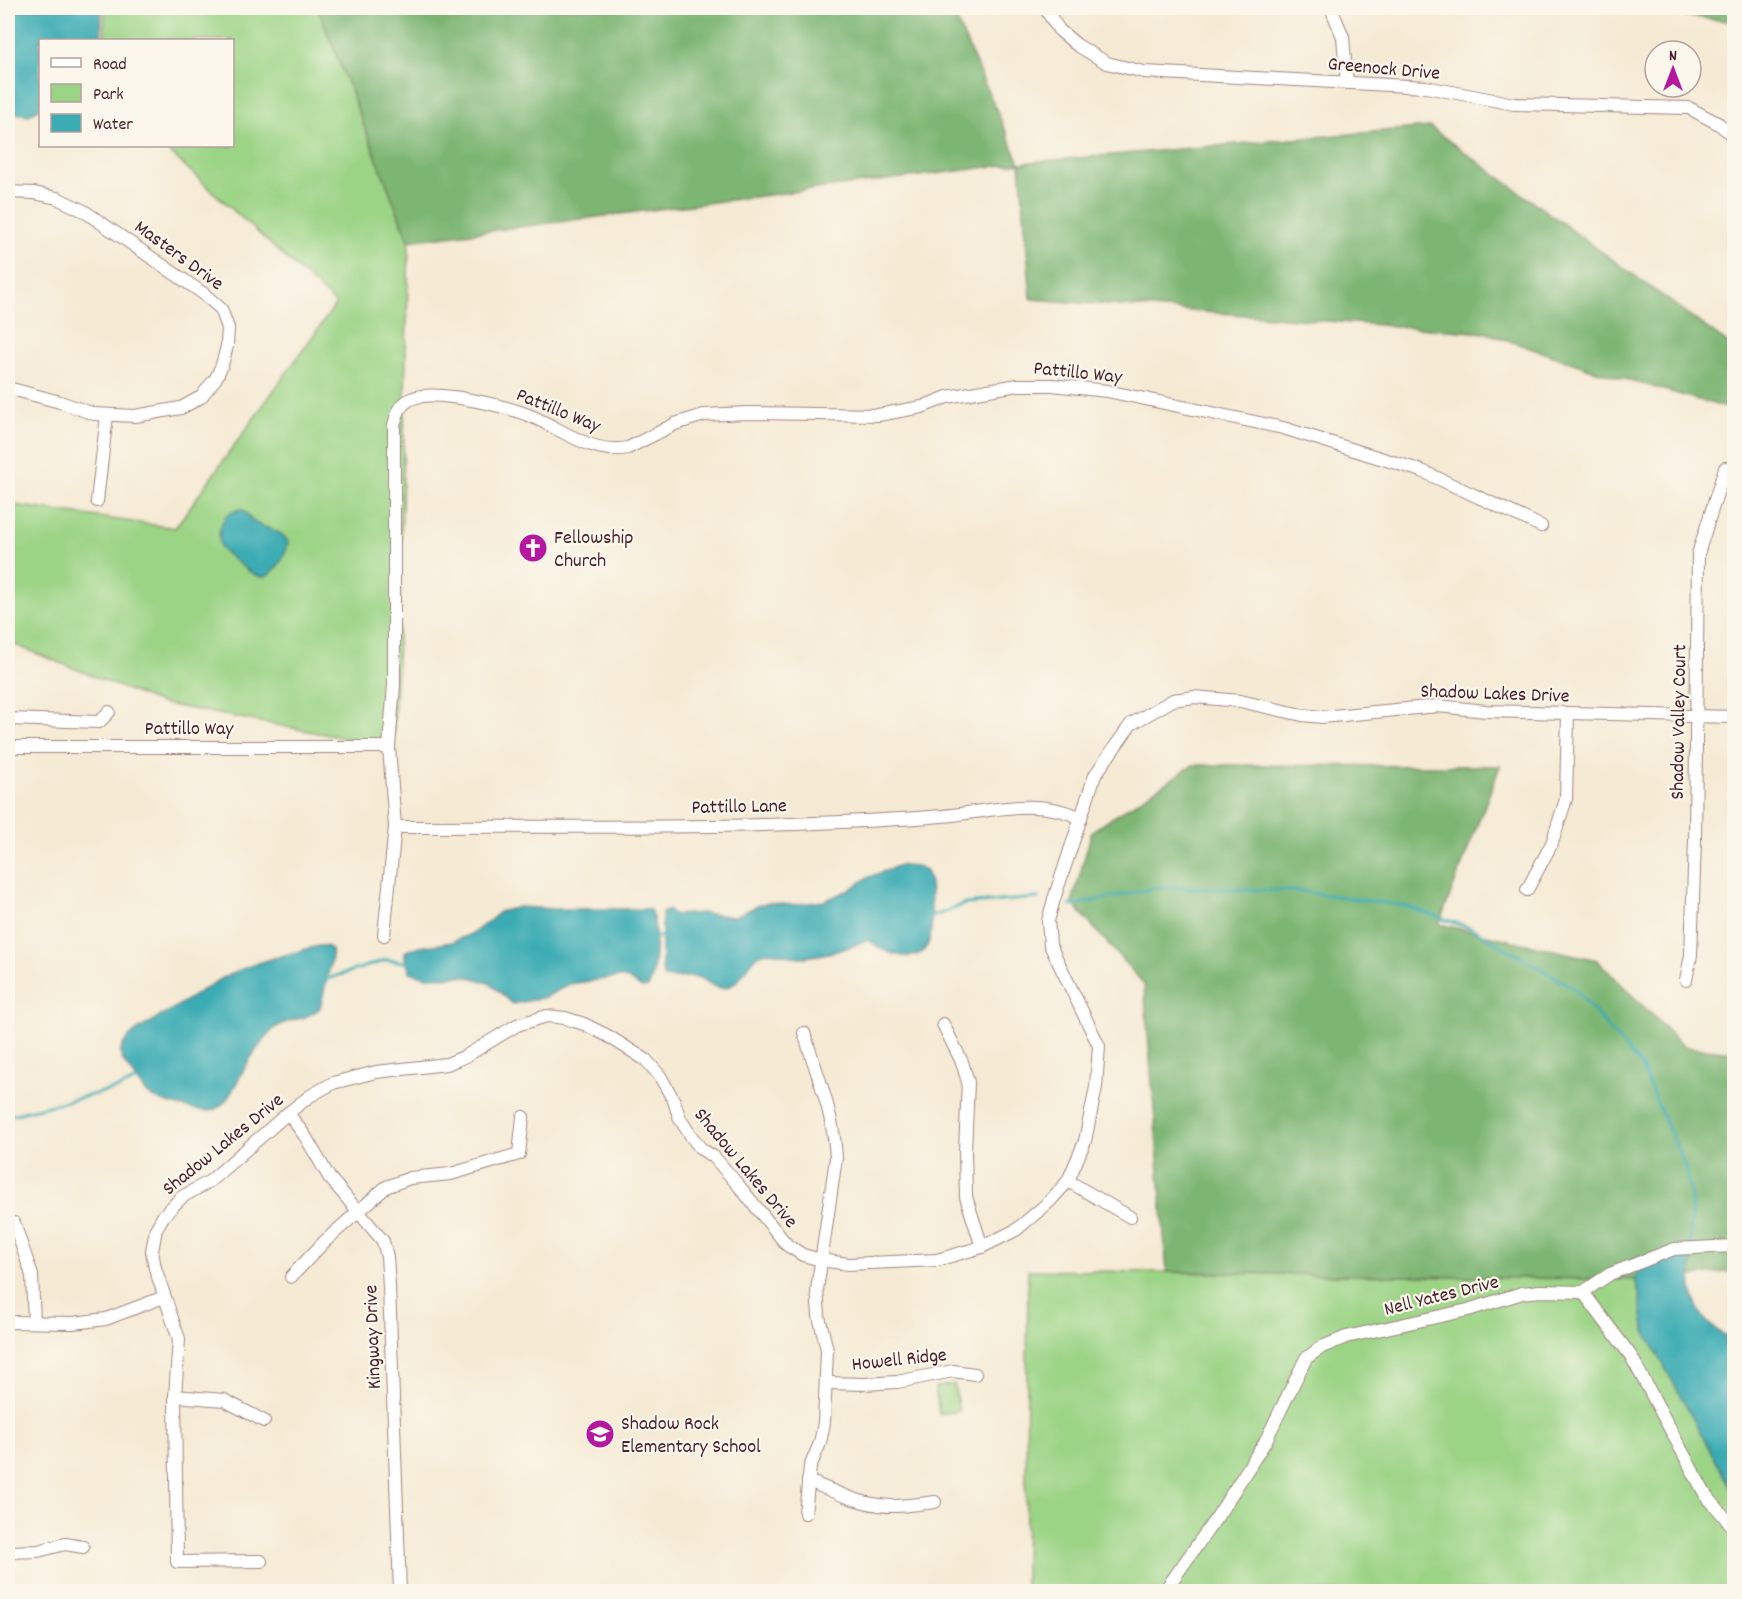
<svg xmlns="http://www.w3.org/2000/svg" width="1742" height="1599" viewBox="0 0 1742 1599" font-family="Dekko,sans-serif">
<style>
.green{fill:#9cd486;stroke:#737a58;stroke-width:1.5}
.forest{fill:#7db673;stroke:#646a4f;stroke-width:1.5}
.water{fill:#3bacb4;stroke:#426670;stroke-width:1.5}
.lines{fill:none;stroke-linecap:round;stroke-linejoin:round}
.stream{stroke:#3bacb4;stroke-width:3}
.minor-casing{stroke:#a08480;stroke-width:14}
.minor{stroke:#fff;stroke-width:12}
.labels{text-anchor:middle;stroke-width:4.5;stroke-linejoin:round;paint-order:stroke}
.street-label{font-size:20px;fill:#4a1f2b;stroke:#fbf7ec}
.poi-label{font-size:20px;fill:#4a1f2b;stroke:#fbf7ec;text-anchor:start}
</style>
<rect width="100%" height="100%" fill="#fbf7ec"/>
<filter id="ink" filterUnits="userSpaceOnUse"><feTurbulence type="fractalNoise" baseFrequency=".0167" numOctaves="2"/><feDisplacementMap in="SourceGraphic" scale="12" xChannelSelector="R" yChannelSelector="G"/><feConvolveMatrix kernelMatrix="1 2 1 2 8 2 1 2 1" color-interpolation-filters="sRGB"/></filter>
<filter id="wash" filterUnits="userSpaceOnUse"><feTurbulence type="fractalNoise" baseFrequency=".008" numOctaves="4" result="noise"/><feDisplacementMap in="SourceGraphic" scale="24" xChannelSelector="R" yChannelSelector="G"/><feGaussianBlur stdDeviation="1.35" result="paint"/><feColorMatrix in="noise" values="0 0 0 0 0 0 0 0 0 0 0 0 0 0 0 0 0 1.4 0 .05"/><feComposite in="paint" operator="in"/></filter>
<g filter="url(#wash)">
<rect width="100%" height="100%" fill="#f5ead4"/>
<!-- green -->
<g class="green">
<polygon points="105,8 318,8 409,241 399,617 393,747 160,703 8,642 8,504 175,528 336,304 163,146 232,146 232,40 104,40"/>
<polygon points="1028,1270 1656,1280 1734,1422 1734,1591 1025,1592"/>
<polygon points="954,1384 959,1411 939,1414 935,1387"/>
</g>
<!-- forest -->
<g class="forest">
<polygon points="318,8 951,8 1020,163 1430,127 1734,348 1734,410 1590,369 1487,333 1031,299 1020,163 409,241"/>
<polygon points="1622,8 1734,8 1734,22"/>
<polygon points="1193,765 1500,766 1439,924 1597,960 1684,1047 1734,1052 1734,1271 1657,1280 1167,1272 1144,984 1072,903 1092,831"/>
</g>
<!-- water -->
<g class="water">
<polygon points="8,8 102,8 101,40 40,40 40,108 29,115 8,112"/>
<path d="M241,509c7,3 8,10 14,14 11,6 26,6 33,19 -1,10 -6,18 -12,26 -4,3 -6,7 -11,9 -11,2 -35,-21 -44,-28 -5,-18 0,-36 20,-40z"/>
<path d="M900,865c9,1 21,-1 26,7 6,9 4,23 5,33 2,32 1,63 -43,47 -7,-3 -13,-8 -20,-12 -5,1 -8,3 -13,5 -15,6 -34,10 -50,12 -14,1 -29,-7 -42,-4 -13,3 -22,35 -41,35 -10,0 -16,-9 -25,-11 -11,-2 -23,4 -33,0l-2,-8v-56l7,-3 6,5 29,-2 29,4 24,-11 12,-3 24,2 31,-4 25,-11 18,-12z"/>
<path d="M519,907l35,2h95c10,13 7,64 -1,78l-6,1 -14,-9 -9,-2 -50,7 -23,13 -33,7 -24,-21 -15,-5 -11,-2 -36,1 -17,-5 -5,-14v-6l9,-4 38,-6 21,-9 20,-15 6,-6z"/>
<path d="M318,946h8l5,3 1,8 -12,51c-14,14 -38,9 -51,26 -10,11 -19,24 -26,37 -8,13 -14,33 -30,39 -11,4 -54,-8 -64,-15 -8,-7 -11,-15 -17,-22 -8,-10 -17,-18 -7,-31 9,-13 23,-17 36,-26 21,-12 41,-27 62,-38 29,-16 63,-23 95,-32z"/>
<path d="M1672,1256h17l3,2c-4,38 5,67 42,81v155l-89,-163c-3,-12 -4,-22 -5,-34 0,-5 -4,-9 -4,-14 -3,-18 24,-23 36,-27z"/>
</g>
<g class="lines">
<!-- stream -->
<g class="stream">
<polyline points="1730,8 1734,10"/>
<polyline points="1070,906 1160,887 1300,891 1405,906 1473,929 1574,988 1641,1066 1685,1166 1692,1206 1690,1244"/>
<polyline points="932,917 965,904 1038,898"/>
<polyline points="655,937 662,937"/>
<polyline points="327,979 386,960 406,962"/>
<polyline points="8,1116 119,1088 137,1080"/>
</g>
</g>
</g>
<g filter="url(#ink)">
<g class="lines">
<!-- minor casing -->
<g class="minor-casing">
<g id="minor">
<polyline points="1045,8 1059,30 1077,45 1107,63 1144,72 1426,87 1514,104 1689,108 1719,124 1734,136"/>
<polyline points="1331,8 1343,37 1347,83"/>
<polyline points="8,192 34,193 57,198 84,211 204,294 221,309 228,328 227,346 222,365 216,378 201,397 181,408 135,416 94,414 60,402 8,388"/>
<polyline points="97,501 107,415"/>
<polyline points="8,719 99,722 109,712"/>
<polyline points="8,747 389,747"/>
<path d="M395,827c123,-1 246,1 369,-2 59,-2 120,-4 178,-9 47,-4 94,-20 139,2"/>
<polyline points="1527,890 1552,843 1566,799 1568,714"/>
<path d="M384,935l11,-108 -6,-80 5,-62v-260c3,-11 6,-21 17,-26 23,-11 99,8 122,18 30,13 60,38 95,31l47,-24 29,-9 43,-2 131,2 44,-8 25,-10 71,-12h34l55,6 176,37 139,43 119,55"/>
<polyline points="1686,980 1691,955 1695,841 1698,554 1725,468"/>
<polyline points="943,1024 962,1062 968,1082 965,1151 966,1197 982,1247"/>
<path d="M804,1033c13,41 30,81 32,125l-19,132 2,26 8,34 -3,73 -4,20 -10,24 -5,46"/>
<polyline points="288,1113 305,1136 329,1177 383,1241 387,1257 389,1286 400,1592"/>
<polyline points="1068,1181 1130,1217"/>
<polyline points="14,1223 32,1275 34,1322"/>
<polyline points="291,1277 324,1242 386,1187 410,1178 451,1174 519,1154 523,1117"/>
<polyline points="1583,1292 1610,1274 1674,1249 1734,1246"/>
<polyline points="8,1322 73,1323 106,1319 164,1297"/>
<polyline points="827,1383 864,1384 897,1382 953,1371 975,1374"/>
<polyline points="175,1396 224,1400 264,1421"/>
<path d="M808,1481c23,9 47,21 71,24 18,3 38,-1 56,-3"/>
<polyline points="8,1552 38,1551 65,1544 83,1547"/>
<polyline points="261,1561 177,1562 175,1396 179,1339 155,1268 152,1251 156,1229 164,1215 182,1197 210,1181 288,1113 310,1096 333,1083 376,1072 447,1064 466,1056 517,1025 547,1016 565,1018 584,1024 608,1036 646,1060 660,1076 674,1101 680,1119 691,1136 701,1149 714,1157 739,1186 787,1245 803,1255 821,1260 848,1264 937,1260 982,1247 1016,1230 1049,1202 1068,1181 1085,1141 1096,1087 1099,1046 1050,945 1048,921 1054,899 1095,775 1131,724 1173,700 1194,697 1240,701 1302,715 1322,717 1438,706 1486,711 1734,717"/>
<polyline points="1164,1592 1219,1514 1265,1442 1306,1358 1322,1347 1346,1337 1468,1310 1522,1293 1540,1291 1583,1292 1631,1356 1705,1494 1734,1528"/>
</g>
</g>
<!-- minor -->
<use href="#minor" class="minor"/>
</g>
</g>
<!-- icons -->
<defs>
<g id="church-disc" transform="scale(1.5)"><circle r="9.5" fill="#b5179e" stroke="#fbf7ec"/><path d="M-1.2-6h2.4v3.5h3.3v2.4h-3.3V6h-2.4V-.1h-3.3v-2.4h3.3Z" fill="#fff"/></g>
<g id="school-disc" transform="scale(1.5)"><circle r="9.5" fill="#b5179e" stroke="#fbf7ec"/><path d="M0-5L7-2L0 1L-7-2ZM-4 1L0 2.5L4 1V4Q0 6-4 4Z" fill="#fff"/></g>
</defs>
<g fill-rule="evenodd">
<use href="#church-disc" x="533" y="548"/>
<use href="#school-disc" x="600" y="1434"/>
</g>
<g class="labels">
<!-- street labels -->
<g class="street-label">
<text transform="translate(1384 67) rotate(5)" y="7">Greenock Drive</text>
<text transform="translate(180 254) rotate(36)" y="7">Masters Drive</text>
<text transform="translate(1078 371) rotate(6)" y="7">Pattillo Way</text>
<text transform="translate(559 409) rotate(22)" y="7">Pattillo Way</text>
<text transform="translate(1495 692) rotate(2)" y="7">Shadow Lakes Drive</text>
<text transform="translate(1677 722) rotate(-89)" y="7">Shadow Valley Court</text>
<text x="189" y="734">Pattillo Way</text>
<text transform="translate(739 805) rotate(-1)" y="7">Pattillo Lane</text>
<text transform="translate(222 1143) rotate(-39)" y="7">Shadow Lakes Drive</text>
<text transform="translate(747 1167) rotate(50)" y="7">Shadow Lakes Drive</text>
<text transform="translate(1441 1294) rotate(-14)" y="7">Nell Yates Drive</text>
<text transform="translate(371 1337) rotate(-92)" y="7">Kingway Drive</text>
<text transform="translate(899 1358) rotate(-6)" y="7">Howell Ridge</text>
</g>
<!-- poi labels -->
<g class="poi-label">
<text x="554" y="543">Fellowship<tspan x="554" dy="23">Church</tspan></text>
<text x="621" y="1429">Shadow Rock<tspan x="621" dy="23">Elementary School</tspan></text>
</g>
</g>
<!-- margin -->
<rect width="1742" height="1599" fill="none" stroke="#fbf7ec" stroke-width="30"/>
<!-- legend -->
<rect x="39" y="39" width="195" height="108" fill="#fbf7ec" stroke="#b4a19f" stroke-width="1.5"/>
<rect x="51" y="58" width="30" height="9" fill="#ffffff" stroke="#b4a19f" stroke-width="1.5"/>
<text x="93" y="69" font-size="18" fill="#4a1f2b">Road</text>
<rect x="51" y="84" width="30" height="18" fill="#9cd486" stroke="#b4a19f" stroke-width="1.5"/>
<text x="93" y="99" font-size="18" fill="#4a1f2b">Park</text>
<rect x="51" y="114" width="30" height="18" fill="#3bacb4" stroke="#b4a19f" stroke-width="1.5"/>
<text x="93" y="129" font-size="18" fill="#4a1f2b">Water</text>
<!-- north arrow -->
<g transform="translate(1673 69)"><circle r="28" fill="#fbf7ec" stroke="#b4a19f" stroke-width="1.5"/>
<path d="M0-4.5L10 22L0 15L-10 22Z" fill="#b5179e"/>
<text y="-9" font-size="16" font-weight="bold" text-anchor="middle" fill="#4a1f2b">N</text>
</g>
</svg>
